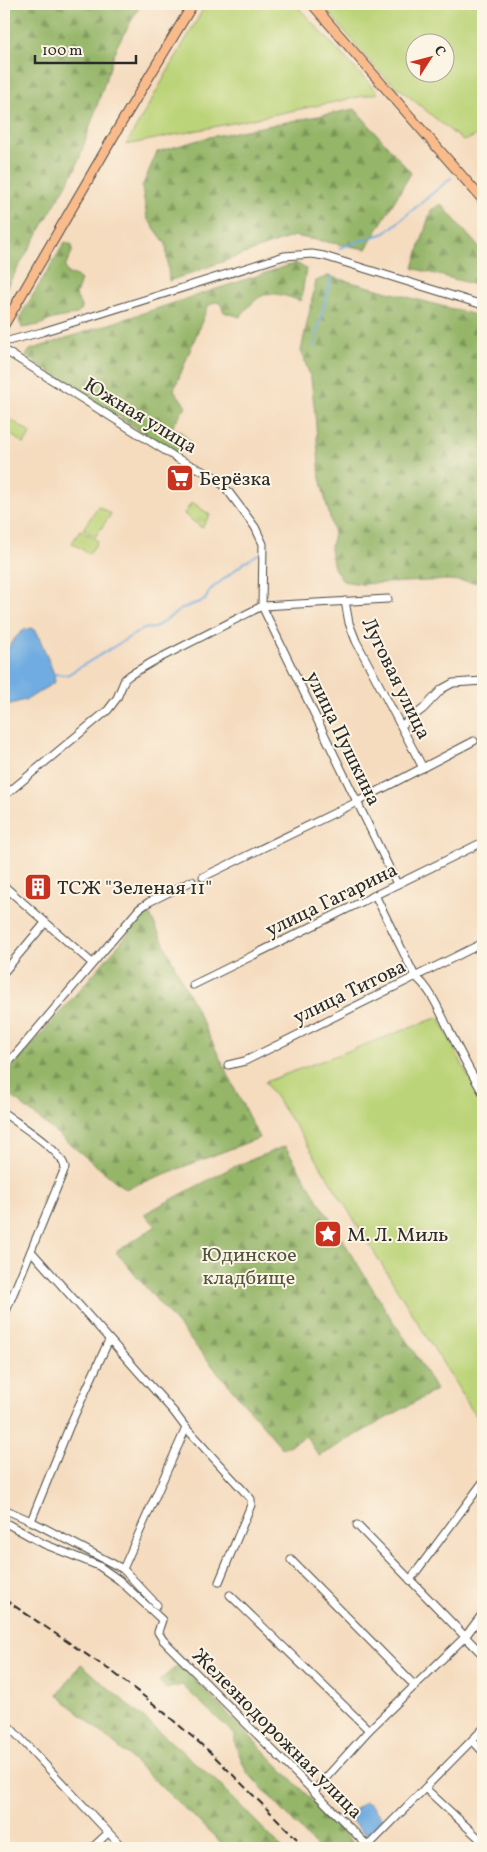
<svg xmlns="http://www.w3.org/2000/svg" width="487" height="1852" viewBox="0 0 487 1852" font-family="Vollkorn,serif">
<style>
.grass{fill:#bcd479;stroke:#748052;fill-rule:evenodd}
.forest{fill:url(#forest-firs);stroke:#60704a}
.park{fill:url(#park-tufts);stroke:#748052}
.water{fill:#6face1;stroke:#4d6c86}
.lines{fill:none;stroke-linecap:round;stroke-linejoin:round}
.stream{stroke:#6face1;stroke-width:2}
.minor-casing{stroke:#494641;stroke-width:9}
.major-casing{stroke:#494641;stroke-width:11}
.minor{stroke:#fff;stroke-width:7}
.major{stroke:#fabb8c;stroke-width:9}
.rail{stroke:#2b2b2b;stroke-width:2;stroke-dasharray:8 4;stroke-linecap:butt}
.labels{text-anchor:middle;stroke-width:4;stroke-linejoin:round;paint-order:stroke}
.street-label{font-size:20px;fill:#2b2b2b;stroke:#fcf5e5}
.poi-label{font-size:20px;fill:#2b2b2b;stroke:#fcf5e5;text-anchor:start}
.park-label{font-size:20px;fill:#4f553e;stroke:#fcf5e5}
</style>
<defs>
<pattern id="forest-firs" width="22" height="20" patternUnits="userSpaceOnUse" patternTransform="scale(1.25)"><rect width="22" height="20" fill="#95b669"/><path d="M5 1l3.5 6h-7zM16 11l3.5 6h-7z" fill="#7a9457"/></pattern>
<pattern id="park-tufts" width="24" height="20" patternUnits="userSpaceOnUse" patternTransform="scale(1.25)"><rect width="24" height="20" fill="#bcd479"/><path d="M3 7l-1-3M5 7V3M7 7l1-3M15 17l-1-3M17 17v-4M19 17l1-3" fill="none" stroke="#a2b669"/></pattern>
</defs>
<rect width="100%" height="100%" fill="#fcf5e5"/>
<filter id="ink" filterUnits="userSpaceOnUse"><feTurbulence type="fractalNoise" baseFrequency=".02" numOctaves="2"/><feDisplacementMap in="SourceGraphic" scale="10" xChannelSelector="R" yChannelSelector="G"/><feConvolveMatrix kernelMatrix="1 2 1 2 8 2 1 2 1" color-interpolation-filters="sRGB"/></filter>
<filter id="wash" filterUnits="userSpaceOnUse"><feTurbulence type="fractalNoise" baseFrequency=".0096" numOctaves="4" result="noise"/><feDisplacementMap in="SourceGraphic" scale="20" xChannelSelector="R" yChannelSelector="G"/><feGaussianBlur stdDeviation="1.12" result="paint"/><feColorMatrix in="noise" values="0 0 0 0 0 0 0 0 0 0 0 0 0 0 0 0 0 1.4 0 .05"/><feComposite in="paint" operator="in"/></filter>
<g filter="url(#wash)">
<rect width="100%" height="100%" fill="#f5dcbf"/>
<!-- grass -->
<g class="grass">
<polygon points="206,4 295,4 378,93 126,145"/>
<path d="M322,4h161v129l-20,8 -85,-70zM444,42v30h-30v-30z"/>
<polygon points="98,506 111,514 95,537 83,529"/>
<polygon points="80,530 98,541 89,554 72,543"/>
<polygon points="439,1017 468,1076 483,1100 483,1403 475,1415 304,1139 265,1082"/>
</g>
<!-- forest -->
<g class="forest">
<polygon points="4,4 141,4 117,46 76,168 4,292"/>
<polygon points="355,109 411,173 366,249 294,236 169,281 166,244 147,218 142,187 157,152 209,137"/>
<polygon points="441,204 483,252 483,287 413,268 431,210"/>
<polygon points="65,242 72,245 72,252 65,267 68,274 75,275 81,280 76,295 82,309 77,314 53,319 39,325 22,328 19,320 24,310"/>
<path d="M296,263l10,6 -5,32c-32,-11 -39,-12 -61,16l-16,-5 -4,-9 -5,-1 -7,4 -34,84 12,16 -14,21 10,6 9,9 -11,5 -5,7 -149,-98 4,-6z"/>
<polygon points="328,276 483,317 483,583 448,580 361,584 343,581 334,568 330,549 334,534 320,478 315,413 311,379 301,351 316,281"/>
<polygon points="149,913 259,1138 125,1189 4,1090 4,1077 141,919"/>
<polygon points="285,1146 392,1320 413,1350 436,1390 319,1456 306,1436 283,1449 116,1252 156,1226 144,1214 231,1168"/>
<polygon points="81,1664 215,1780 282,1848 227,1848 126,1754 58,1695"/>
<polygon points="180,1664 358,1848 318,1848 315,1845 246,1771 235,1744 235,1735 182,1685 166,1689 159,1681"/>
</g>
<!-- park -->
<g class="park">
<polygon points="8,418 31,433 24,444 4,430 4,425"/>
<polygon points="192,502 210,515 202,528 184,514"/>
</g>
<!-- water -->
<g class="water">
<polygon points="31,628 37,632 54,674 55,682 28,699 4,706 4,652 17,636 24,630"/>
<path d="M365,1802l6,3 11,13c0,8 -5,11 -11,16l-8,-1 -12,-13 3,-10z"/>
</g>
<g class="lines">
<!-- stream -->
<g class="stream">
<polyline points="481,153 483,152"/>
<polyline points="339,248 385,233 451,178"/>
<polyline points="314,347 331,277"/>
<polyline points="54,674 67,675 143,629 154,628 183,608 205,600 210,590 245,562 259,554"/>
</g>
</g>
</g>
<g filter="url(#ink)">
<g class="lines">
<!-- minor casing -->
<g class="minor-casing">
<g id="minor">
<polyline points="4,342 42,332 284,256 312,254 324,256 483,305"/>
<polyline points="4,350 180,460 213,476 225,487 255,527 263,544 262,606 397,884"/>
<polyline points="345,601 349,623 356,641 423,768"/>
<polyline points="402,725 423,709 442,689 453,683 483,681"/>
<polyline points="4,796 108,710 117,698 125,679 130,675 154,661 262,606 388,599"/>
<polyline points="203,877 357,802 474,741"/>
<polyline points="4,886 92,963"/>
<path d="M375,895l40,81c16,13 24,34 33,52 11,22 22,44 35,65"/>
<polyline points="4,972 45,923"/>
<polyline points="193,985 483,842"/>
<polyline points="228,1065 245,1061 483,943"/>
<polyline points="4,1068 139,909 149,902 192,881"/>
<path d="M4,1113c14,11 59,38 61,55l-61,148"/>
<polyline points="31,1251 174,1412 186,1428 251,1499 251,1505 219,1582"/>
<polyline points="4,1509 31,1521 123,1569 157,1605"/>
<polyline points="31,1521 70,1425 109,1340"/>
<polyline points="4,1522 44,1544 99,1566 119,1580 162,1620 158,1632 163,1640 370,1848"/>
<polyline points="357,1525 483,1655"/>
<polyline points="291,1560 415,1686"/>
<polyline points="123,1569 186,1428"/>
<polyline points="410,1580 483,1482"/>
<polyline points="230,1595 369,1730"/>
<polyline points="4,1721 123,1848"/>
<polyline points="472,1740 483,1752"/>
<polyline points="425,1788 483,1842"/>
<polyline points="314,1791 369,1730 465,1637 483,1613"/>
<polyline points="368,1846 483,1729"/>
<polyline points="92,1848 108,1833"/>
</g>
</g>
<!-- major casing -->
<g class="major-casing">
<g id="major">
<polyline points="312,4 483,200"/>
<polyline points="4,325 123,120 193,4"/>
</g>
</g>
<!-- minor -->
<use href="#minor" class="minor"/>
<!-- major -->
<use href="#major" class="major"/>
<!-- rail -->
<polyline class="rail" points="4,1599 114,1673 160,1709 210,1752 306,1848"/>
</g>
</g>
<!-- icons -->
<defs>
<g id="supermarket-square" transform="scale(1.4375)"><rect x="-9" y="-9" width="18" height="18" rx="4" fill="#c8321e" stroke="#fcf5e5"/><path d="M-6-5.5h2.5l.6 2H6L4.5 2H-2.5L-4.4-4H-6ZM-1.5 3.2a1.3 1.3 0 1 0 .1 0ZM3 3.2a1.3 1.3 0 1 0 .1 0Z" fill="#fff"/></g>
<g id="building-square" transform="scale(1.4375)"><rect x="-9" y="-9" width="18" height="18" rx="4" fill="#c8321e" stroke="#fcf5e5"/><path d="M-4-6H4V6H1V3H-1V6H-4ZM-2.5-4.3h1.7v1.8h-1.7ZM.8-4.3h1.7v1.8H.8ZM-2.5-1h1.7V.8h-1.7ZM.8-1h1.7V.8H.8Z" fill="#fff"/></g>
<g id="sight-square" transform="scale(1.4375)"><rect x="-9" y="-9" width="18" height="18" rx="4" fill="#c8321e" stroke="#fcf5e5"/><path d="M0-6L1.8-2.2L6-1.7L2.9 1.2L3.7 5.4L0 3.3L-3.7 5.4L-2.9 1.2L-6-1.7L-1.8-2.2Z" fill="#fff"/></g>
</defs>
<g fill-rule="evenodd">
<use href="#supermarket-square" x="180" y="478"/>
<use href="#building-square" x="38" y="887"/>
<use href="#sight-square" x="328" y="1234"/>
</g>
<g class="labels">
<!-- street labels -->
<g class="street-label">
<text transform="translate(141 415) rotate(31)" y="7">Южная улица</text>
<text transform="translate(397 678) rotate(64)" y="7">Луговая улица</text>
<text transform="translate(344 738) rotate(64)" y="7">улица Пушкина</text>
<text transform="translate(331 899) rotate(-26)" y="7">улица Гагарина</text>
<text transform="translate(349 991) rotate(-26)" y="7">улица Титова</text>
<text transform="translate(278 1733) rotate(45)" y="7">Железнодорожная улица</text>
</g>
<!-- poi labels -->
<g class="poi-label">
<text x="199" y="485">Берёзка</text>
<text x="57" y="894">ТСЖ "Зеленая 11"</text>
<text x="347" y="1241">М. Л. Миль</text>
</g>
<!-- park labels -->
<g class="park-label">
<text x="249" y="1261">Юдинское<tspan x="249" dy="23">кладбище</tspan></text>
</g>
</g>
<!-- margin -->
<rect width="487" height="1852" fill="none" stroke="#fcf5e5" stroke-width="20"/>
<!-- north arrow -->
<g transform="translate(430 58) rotate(54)"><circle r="24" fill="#fcf5e5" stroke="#a8a49b"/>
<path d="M0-4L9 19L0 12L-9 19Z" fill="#c8321e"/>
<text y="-8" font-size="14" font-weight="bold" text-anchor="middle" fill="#2b2b2b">С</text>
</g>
<!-- scale -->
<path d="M35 55v8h101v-8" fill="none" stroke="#2b2b2b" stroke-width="2.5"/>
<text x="42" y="55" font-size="15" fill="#2b2b2b" stroke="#fcf5e5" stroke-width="4" paint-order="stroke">100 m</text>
</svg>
